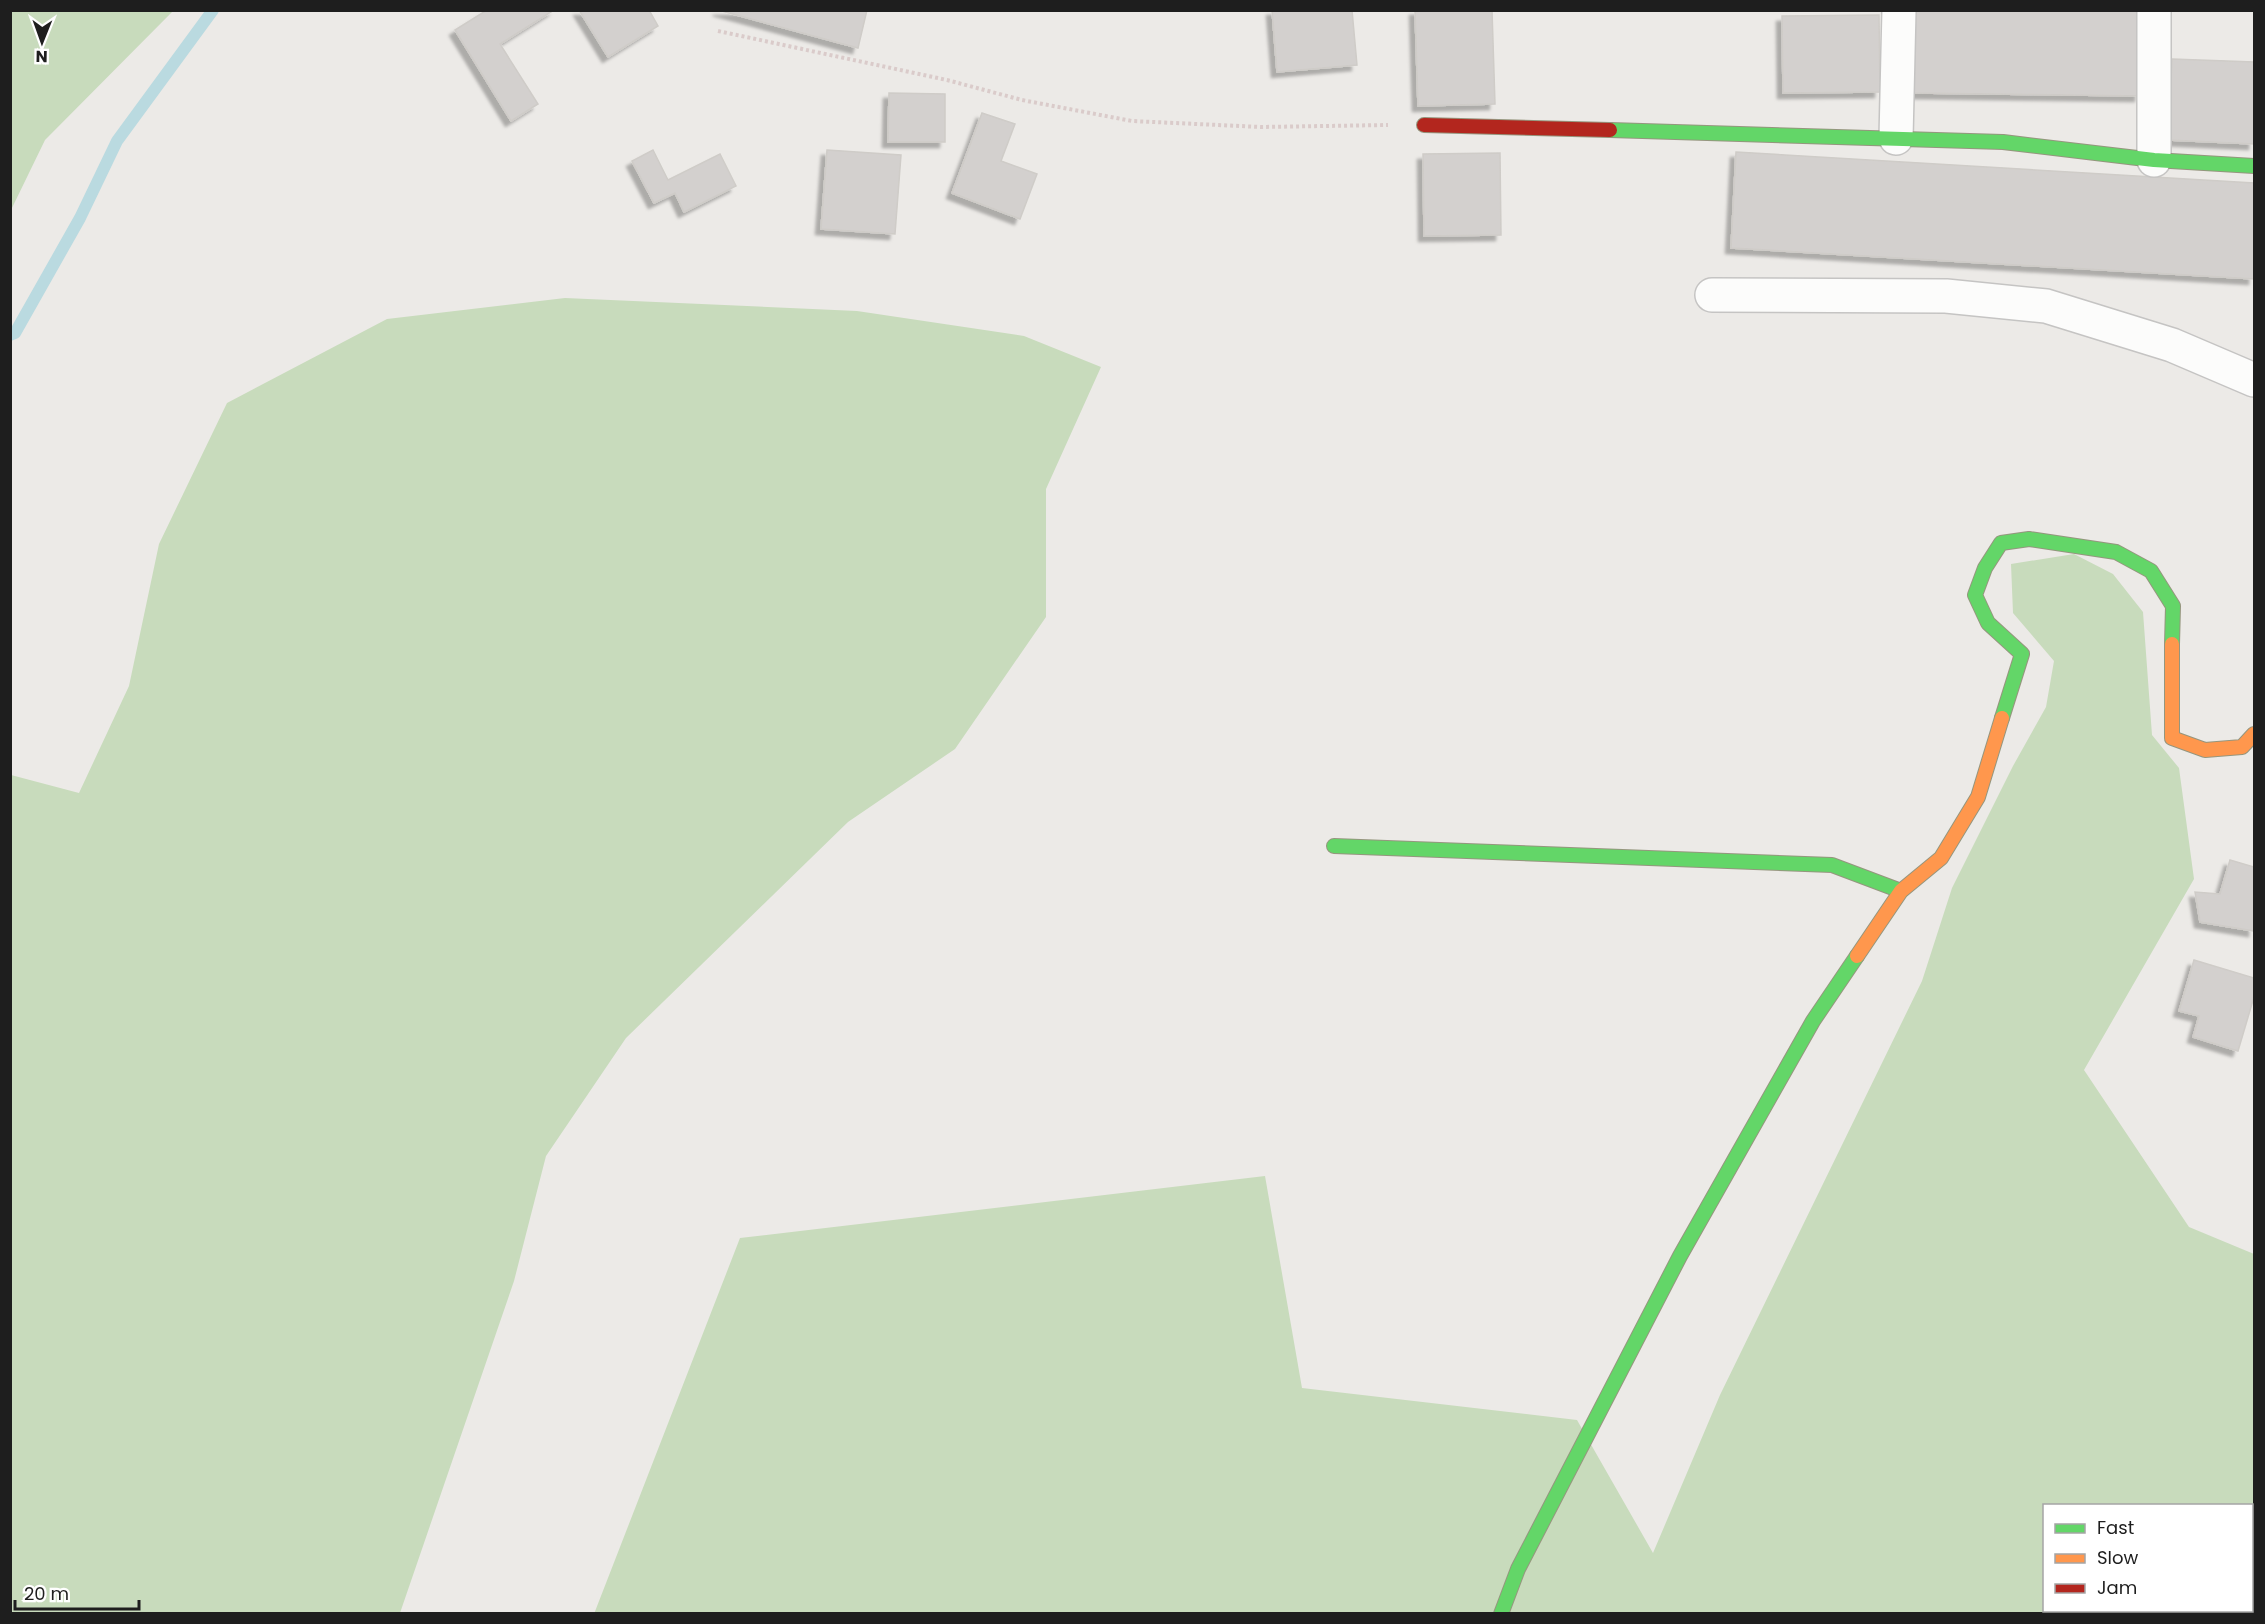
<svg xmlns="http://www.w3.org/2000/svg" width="2265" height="1624" viewBox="0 0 2265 1624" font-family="Poppins,sans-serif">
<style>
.forest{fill:#c8dbbc;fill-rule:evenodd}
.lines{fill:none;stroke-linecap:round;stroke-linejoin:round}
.stream{stroke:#badae0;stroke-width:12}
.building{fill:#d3d0ce;stroke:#cfccc8;stroke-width:1.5;filter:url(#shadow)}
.street-casing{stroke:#c5c4c3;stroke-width:36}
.fast-casing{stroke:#95967e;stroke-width:16}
.slow-casing{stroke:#95967e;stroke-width:16}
.jam-casing{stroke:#95967e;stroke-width:16}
.path{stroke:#dacbca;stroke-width:4;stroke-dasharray:3 3;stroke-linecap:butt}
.street{stroke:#fcfcfb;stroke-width:33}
.fast{stroke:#63d668;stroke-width:14}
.slow{stroke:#ff974d;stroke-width:14}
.jam{stroke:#b3261e;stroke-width:14}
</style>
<defs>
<filter id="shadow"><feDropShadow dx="-5.5" dy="5.5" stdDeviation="1.5" flood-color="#0004"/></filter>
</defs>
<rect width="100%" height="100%" fill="#eceae7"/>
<!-- forest -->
<g class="forest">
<polygon points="11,10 173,11 45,140 11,210"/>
<polygon points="565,298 857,311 1024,336 1101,367 1046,489 1046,617 955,749 848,822 626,1038 546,1156 514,1281 400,1613 11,1613 11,775 79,793 129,686 159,544 227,403 387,319"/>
<path d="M2074,554l39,20 30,38 9,123 27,33 15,111 -110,191 105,157 65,27v359l-1660,1 146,-376 525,-62 37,212 275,32 76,133 67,-158 202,-414 30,-93 61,-122 33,-59 8,-46 -41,-48 -2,-49zM2044,1506h208v104h-208z"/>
</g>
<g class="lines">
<!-- stream -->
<polyline class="stream" points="10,335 15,333 80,218 117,141 213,10"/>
</g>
<!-- building -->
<g class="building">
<polygon points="487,10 554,10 500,44 538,104 511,121 455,30"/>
<polygon points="579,10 649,10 658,26 608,57"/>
<polygon points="718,10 867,10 858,48"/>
<polygon points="1272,10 1352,10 1357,65 1277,72"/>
<polygon points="1415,10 1492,10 1495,104 1418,106"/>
<polygon points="1915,10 2142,10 2140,96 1914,93"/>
<polygon points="1879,15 1880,92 1783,93 1782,16"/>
<polygon points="2172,59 2254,62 2254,144 2168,140"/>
<polygon points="889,93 945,94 945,142 888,142"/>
<polygon points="982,113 1015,124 1001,161 1037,174 1020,219 952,193"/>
<polygon points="653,150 668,180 720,154 736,186 684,212 675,193 654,203 632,161"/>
<polygon points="827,150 901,155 895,234 821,229"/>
<polygon points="1736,152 2254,183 2254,279 1731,248"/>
<polygon points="1500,153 1501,235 1424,236 1423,154"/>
<polygon points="2230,860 2254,867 2254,931 2200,922 2195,892 2220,894"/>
<polygon points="2194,960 2254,978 2254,997 2238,1051 2193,1037 2199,1016 2179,1011"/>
</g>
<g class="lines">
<!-- street casing -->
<g class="street-casing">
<g id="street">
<polyline points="2154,10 2154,160"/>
<polyline points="1896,138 1899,10"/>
<polyline points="1712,295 1946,296 2046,306 2172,345 2254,380"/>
</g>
</g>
<!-- fast casing -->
<g class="fast-casing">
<g id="fast">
<polyline points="1610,130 2003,142 2154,160 2254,166"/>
<polyline points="2002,718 2022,654 1988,623 1975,595 1985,568 2001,543 2029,539 2116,552 2151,571 2173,606 2172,644"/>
<polyline points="1334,846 1832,865 1901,891"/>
<polyline points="1501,1614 1518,1569 1680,1256 1813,1021 1857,956"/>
</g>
</g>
<!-- slow casing -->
<g class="slow-casing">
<g id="slow">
<polyline points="2172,644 2172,738 2205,750 2242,747 2254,734"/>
<polyline points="1857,956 1901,891 1941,858 1978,797 2002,718"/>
</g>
</g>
<!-- jam casing -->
<g class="jam-casing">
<polyline id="jam" points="1424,125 1610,130"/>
</g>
<!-- path -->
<polyline class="path" points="718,31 947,80 1022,100 1132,121 1261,127 1388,125"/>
<!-- street -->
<use href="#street" class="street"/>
<!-- fast -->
<use href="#fast" class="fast"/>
<!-- slow -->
<use href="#slow" class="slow"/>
<!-- jam -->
<use href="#jam" class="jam"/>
</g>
<!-- border -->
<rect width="2265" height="1624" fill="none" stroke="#1e1e1e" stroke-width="24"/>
<!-- legend -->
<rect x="2043" y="1504" width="210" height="108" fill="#ffffff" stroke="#a5a5a5" stroke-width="1.5"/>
<rect x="2055" y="1524" width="30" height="9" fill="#63d668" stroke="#a5a5a5" stroke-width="1.5"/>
<text x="2097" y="1534" font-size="18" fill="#1e1e1e">Fast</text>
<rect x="2055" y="1554" width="30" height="9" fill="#ff974d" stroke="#a5a5a5" stroke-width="1.5"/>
<text x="2097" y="1564" font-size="18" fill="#1e1e1e">Slow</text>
<rect x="2055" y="1584" width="30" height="9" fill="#b3261e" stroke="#a5a5a5" stroke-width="1.5"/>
<text x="2097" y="1594" font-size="18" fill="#1e1e1e">Jam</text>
<!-- north arrow -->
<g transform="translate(42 42) rotate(181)" stroke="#ffffff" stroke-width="4.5" paint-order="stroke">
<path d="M0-4.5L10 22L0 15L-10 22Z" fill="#1e1e1e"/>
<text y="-9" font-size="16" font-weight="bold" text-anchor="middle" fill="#1e1e1e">N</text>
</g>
<!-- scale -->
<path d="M15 1600v9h124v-9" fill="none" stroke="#1e1e1e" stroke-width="3"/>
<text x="24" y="1600" font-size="18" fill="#1e1e1e" stroke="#ffffff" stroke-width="4.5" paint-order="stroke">20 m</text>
</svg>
